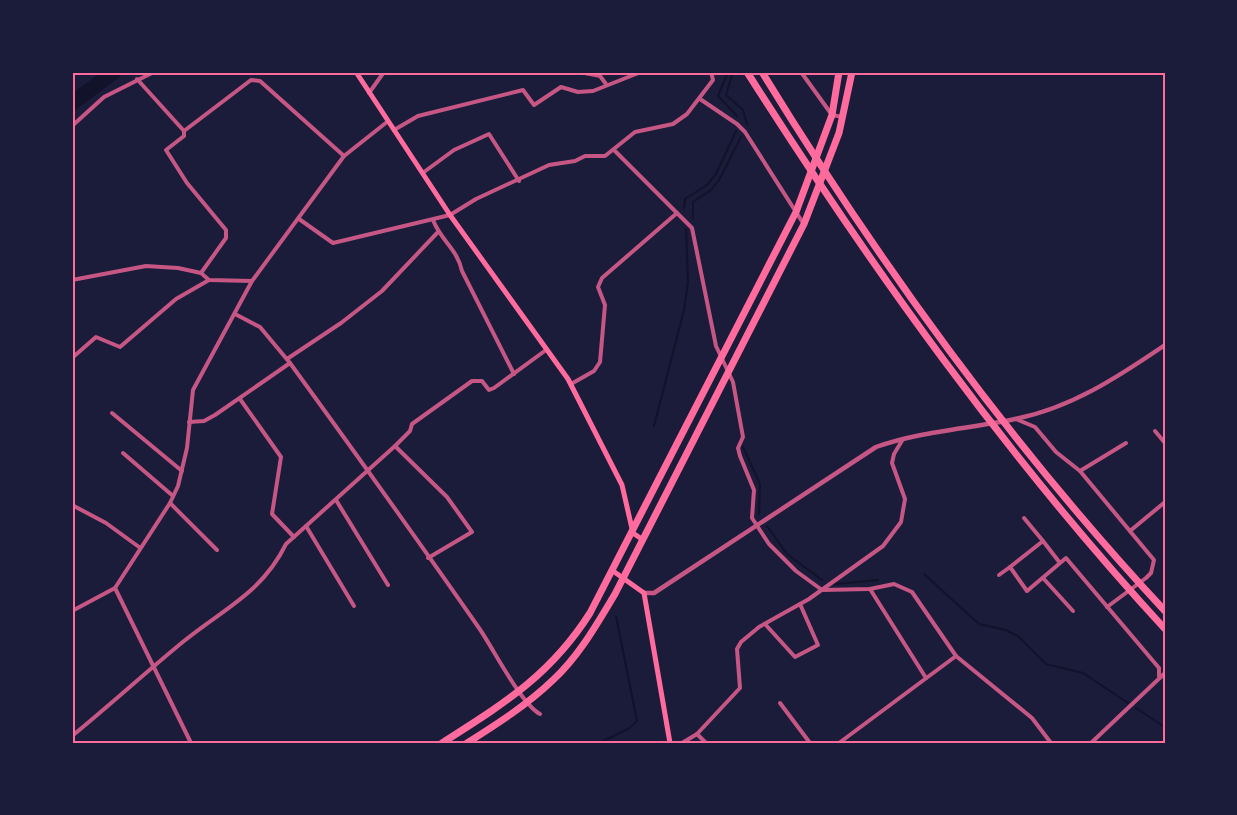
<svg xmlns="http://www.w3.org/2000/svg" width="1237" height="815" viewBox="0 0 1237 815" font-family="'Asap Condensed',sans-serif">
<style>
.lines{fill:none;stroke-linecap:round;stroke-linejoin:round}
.stream{stroke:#12122b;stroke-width:2}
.river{stroke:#12122b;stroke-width:15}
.minor{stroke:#c65784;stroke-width:4}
.tertiary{stroke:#c65784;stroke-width:4.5}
.secondary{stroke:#ff6b9d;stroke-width:5}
.trunk{stroke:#ff6b9d;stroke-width:7}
.motorway{stroke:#ff6b9d;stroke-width:7}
.neatline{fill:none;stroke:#ff6b9d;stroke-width:2}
</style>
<rect width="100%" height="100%" fill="#1b1b3a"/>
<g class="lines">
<!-- stream -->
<g class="stream">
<polyline points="728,72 718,96 737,116"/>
<polyline points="733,72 726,95 743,110 747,124"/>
<polyline points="684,208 685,199 707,185 716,174 736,131"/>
<polyline points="693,219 693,202 711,190 719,180 741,137"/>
<polyline points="654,426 684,310 688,282 686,229"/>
<polyline points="743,447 760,484 759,514"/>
<polyline points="767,526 787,554 822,580"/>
<polyline points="924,574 979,624 1006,630 1018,636 1046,664 1083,673 1128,703"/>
<polyline points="835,584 878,580"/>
<polyline points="1136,708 1165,727"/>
<polyline points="599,743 628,729 637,721 616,616"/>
</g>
<!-- river -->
<polyline class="river" points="72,103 114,72"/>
<!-- minor -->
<g class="minor">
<polyline points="580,72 600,76 606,84"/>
<polyline points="801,72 832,115 843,117"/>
<polyline points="137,79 184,131 251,80 260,81 344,156"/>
<polyline points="369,93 384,72"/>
<polyline points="700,99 737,124 745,132 803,223"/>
<polyline points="72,126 104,97 154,72"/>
<polyline points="394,130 418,116 523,90 534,105 561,87 578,92 593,91 641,72"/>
<polyline points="184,131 184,136 166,150 187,183 226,230 226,238 201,273"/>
<polyline points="615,151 692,228 716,346 733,382 743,437 738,448 740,456 754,490 752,518 769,544 796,571 822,590 870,589 894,584 912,592 956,656 1032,718 1051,743"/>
<polyline points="424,172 454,150 489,134 519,181"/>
<polyline points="299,219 333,243 450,215 476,199 549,165 575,161 585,156 605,156 635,132 673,124 687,114 713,80 711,72"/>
<path d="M433,220c8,21 24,28 29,51l52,103"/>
<polyline points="72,280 146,266 178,268 201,273 209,280 252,281"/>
<path d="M235,314l25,13 30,36c64,88 127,176 189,265 14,20 42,76 61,86"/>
<polyline points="72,358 96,337 120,347 176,299 209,280"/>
<polyline points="287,359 341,323 382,291 438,232"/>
<polyline points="571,384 594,371 600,362 605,305 598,287 602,278 677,213"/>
<polyline points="240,399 281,457 272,514 294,537"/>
<polyline points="112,413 182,471"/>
<polyline points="1016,419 1035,427 1056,452 1080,471 1154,560 1151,573 1146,578 1107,607"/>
<polyline points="189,422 204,421 215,415 290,363"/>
<polyline points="1155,431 1165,443"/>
<polyline points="395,446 447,497 472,532 428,558"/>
<polyline points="123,453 173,496"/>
<polyline points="1080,471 1126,443"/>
<polyline points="336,500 388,585"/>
<polyline points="170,503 217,550"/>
<polyline points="72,505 106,523 139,547"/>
<polyline points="1024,518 1043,541"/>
<polyline points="306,526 354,606"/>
<polyline points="1130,531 1165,502"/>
<polyline points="1060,563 1043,541 1010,567 1027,591 1066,558 1159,668 1159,676"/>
<polyline points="999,575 1010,567"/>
<polyline points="1043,578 1073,611"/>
<polyline points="115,588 191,743"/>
<polyline points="870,589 926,678"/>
<polyline points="72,611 115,588 170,503 178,486 187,448 193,390 252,281 344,156 387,122"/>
<polyline points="765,624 795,657 818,645 800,604"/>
<polyline points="780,703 810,743"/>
<polyline points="697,734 706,743"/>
<path d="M72,736c38,-31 74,-64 112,-95 39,-32 78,-48 102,-97l109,-98 15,-15 2,-7 60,-43h10l7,9 5,-2 52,-38"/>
<polyline points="682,743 697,734 740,688 737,649 741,642 759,627 809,599 883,546 901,522 905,499 892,463 894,454 903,439"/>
<polyline points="839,743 956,656"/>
<polyline points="1091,743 1165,673"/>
</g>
<!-- tertiary -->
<path class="tertiary" d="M644,593h10l222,-146c45,-16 92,-18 139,-28 56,-11 103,-42 150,-74"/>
<!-- secondary -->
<g class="secondary">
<polyline points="356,72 450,215 568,379 622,485 633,533 643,540"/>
<polyline points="613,571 644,593 670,743"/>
</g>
<!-- trunk -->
<g class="trunk">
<path d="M442,743c61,-39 108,-67 148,-130l206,-401 36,-97 7,-43"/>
<path d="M467,743c30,-19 60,-38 86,-63 26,-24 44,-56 62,-86l189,-370 35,-91 13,-61"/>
</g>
<!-- motorway -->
<g class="motorway">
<path d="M747,72c125,197 260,385 418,557"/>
<path d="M762,72c117,191 250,375 403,539"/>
</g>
</g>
<!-- border -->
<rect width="1237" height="815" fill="none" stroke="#1b1b3a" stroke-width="147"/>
<rect x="74" y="74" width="1090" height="668" class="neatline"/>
</svg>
